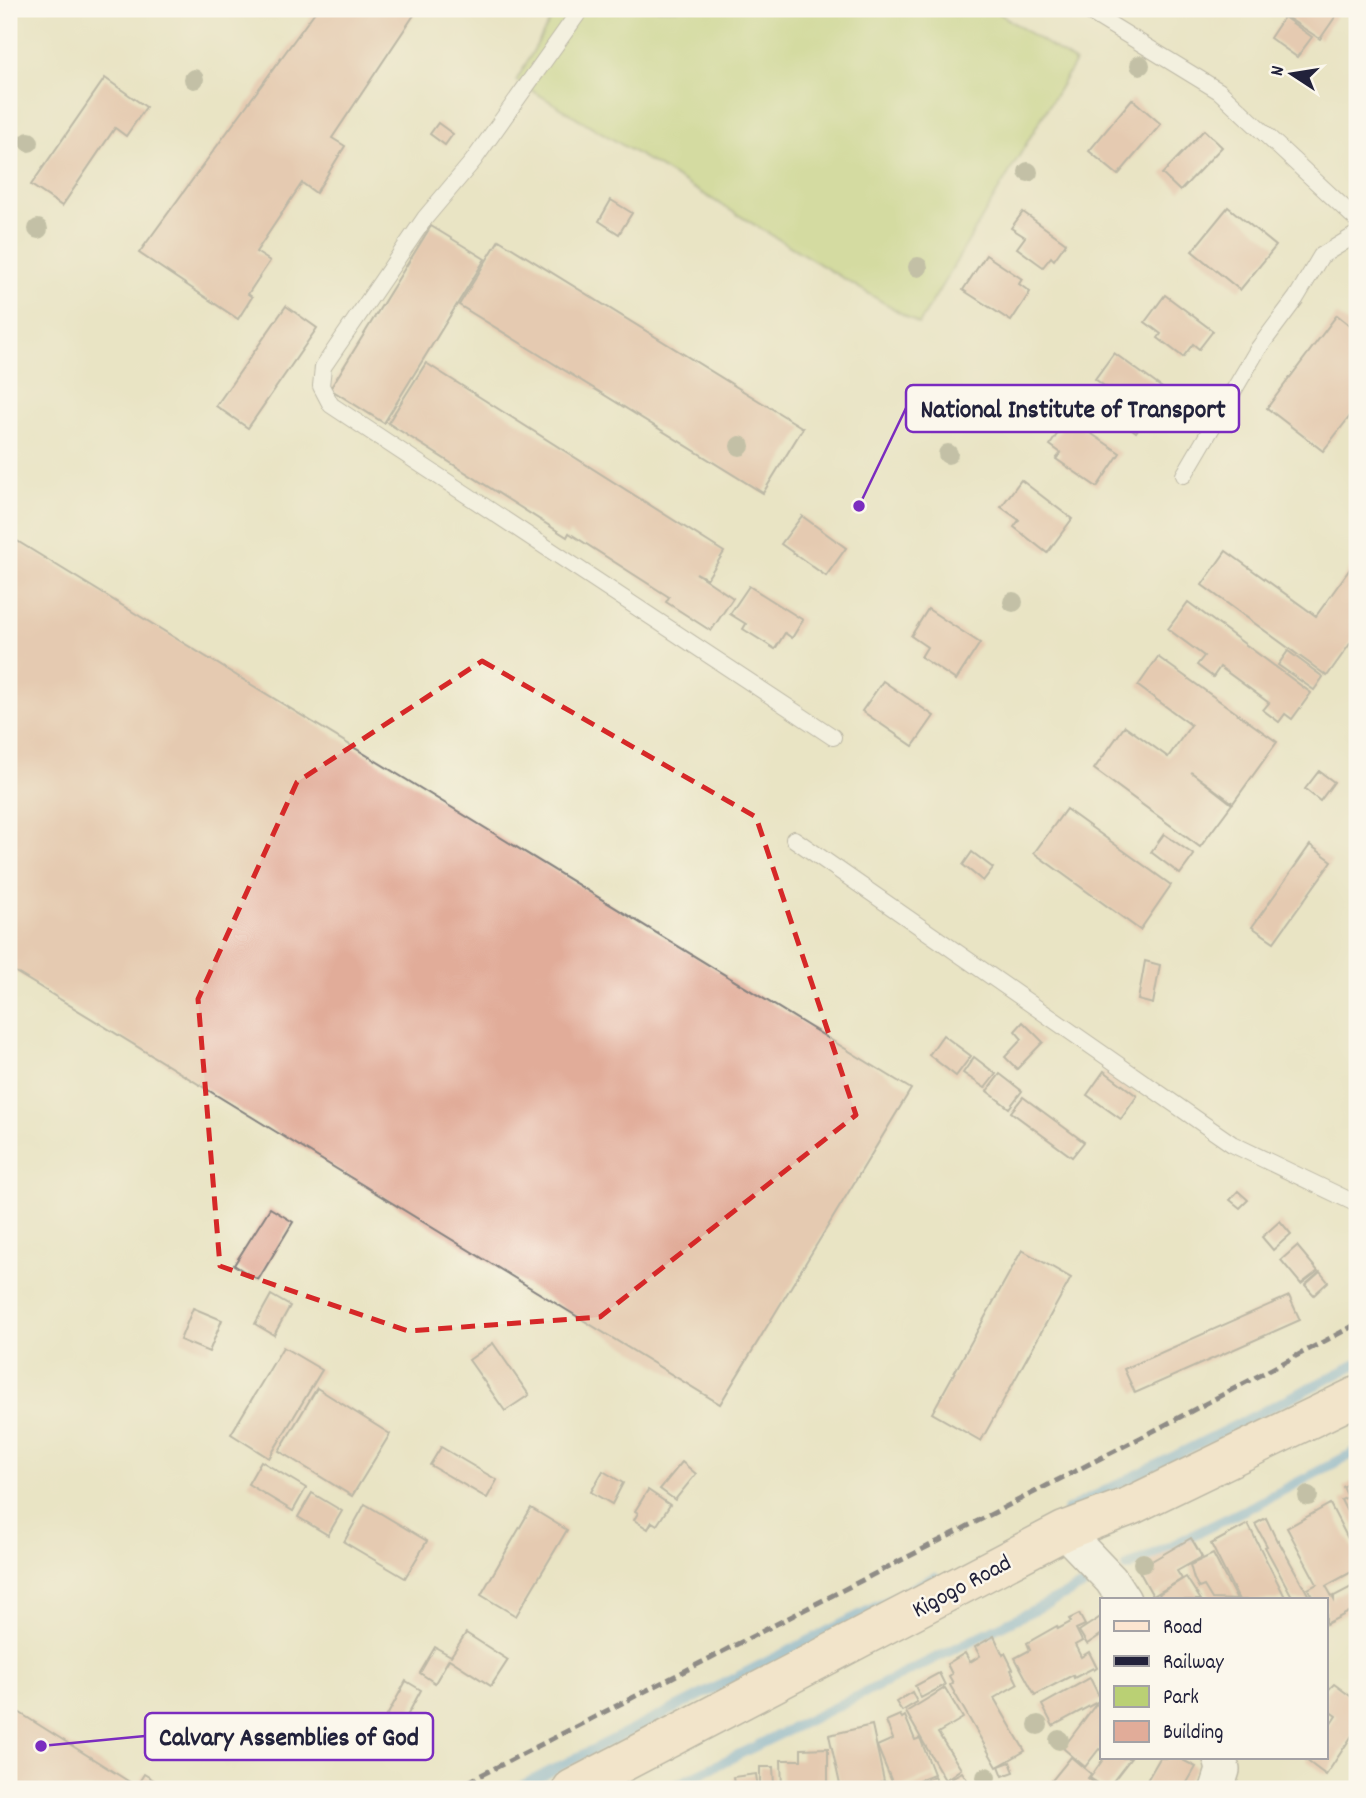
<svg xmlns="http://www.w3.org/2000/svg" width="1366" height="1798" viewBox="0 0 1366 1798" font-family="Dekko,sans-serif">
<style>
.green{fill:#bad074;stroke:#6e7958;stroke-width:2}
.lines{fill:none;stroke-linecap:round;stroke-linejoin:round}
.stream{stroke:#63a4d6;stroke-width:10}
.building{fill:#e1ac99}
.lane-casing{stroke:#868380;stroke-width:18}
.street-casing{stroke:#868380;stroke-width:36}
.secondary-casing{stroke:#868380;stroke-width:41}
.lane{stroke:#fff;stroke-width:16}
.street{stroke:#fff;stroke-width:33}
.secondary{stroke:#fce5d0;stroke-width:38}
.rail{stroke:#22223b;stroke-width:5;stroke-dasharray:10 5;stroke-linecap:butt}
.tree{fill:#959682}
.marked{fill:none;stroke:#d62828;stroke-width:5;stroke-dasharray:14 9;stroke-linejoin:round}
.labels{text-anchor:middle;stroke-width:5;stroke-linejoin:round;paint-order:stroke}
.street-label{font-size:24px;fill:#22223b;stroke:#fbf7ec}
.leader{fill:none;stroke:#7b2cbf;stroke-width:2.5}
.callout-dot{fill:#7b2cbf;stroke:#fbf7ec;stroke-width:2.5}
.callout{fill:#fbf7ec;stroke:#7b2cbf;stroke-width:2.5}
.callout-label{font-size:26px;text-anchor:middle;font-weight:bold;fill:#22223b}
</style>
<rect width="100%" height="100%" fill="#fbf7ec"/>
<filter id="ink" filterUnits="userSpaceOnUse"><feTurbulence type="fractalNoise" baseFrequency=".0143" numOctaves="2"/><feDisplacementMap in="SourceGraphic" scale="14" xChannelSelector="R" yChannelSelector="G"/><feConvolveMatrix kernelMatrix="1 2 1 2 8 2 1 2 1" color-interpolation-filters="sRGB"/></filter>
<filter id="wash" filterUnits="userSpaceOnUse"><feTurbulence type="fractalNoise" baseFrequency=".00686" numOctaves="4" result="noise"/><feDisplacementMap in="SourceGraphic" scale="28" xChannelSelector="R" yChannelSelector="G"/><feGaussianBlur stdDeviation="1.57" result="paint"/><feColorMatrix in="noise" values="0 0 0 0 0 0 0 0 0 0 0 0 0 0 0 0 0 1.4 0 .05"/><feComposite in="paint" operator="in"/></filter>
<g filter="url(#wash)">
<rect width="100%" height="100%" fill="#e9e4c4"/>
<!-- green -->
<polygon class="green" points="557,9 992,9 1075,62 919,324 516,81"/>
<g class="lines">
<!-- stream -->
<g class="stream">
<polyline points="1067,1510 1357,1364"/>
<polyline points="1127,1567 1259,1503 1357,1451"/>
<polyline points="515,1789 935,1577"/>
<polyline points="668,1789 1099,1578"/>
</g>
</g>
<g id="blocks">
<!-- building -->
<g class="building">
<polygon points="317,9 418,9 332,138 345,146 316,193 302,183 256,252 270,261 248,294 252,297 238,319 139,253"/>
<polygon points="1289,9 1338,9 1340,10 1320,39 1285,16"/>
<polygon points="1284,17 1312,37 1297,57 1270,38"/>
<polygon points="105,78 146,107 126,136 115,128 62,206 31,185"/>
<polygon points="1132,99 1161,124 1118,175 1089,151"/>
<polygon points="438,123 453,134 445,145 430,134"/>
<polygon points="1204,130 1222,147 1180,191 1162,174"/>
<polygon points="611,200 632,213 619,234 599,221"/>
<polygon points="1228,207 1276,246 1240,290 1192,251"/>
<polygon points="1023,212 1066,243 1054,260 1051,257 1043,267 1017,248 1025,237 1011,228"/>
<polygon points="431,226 485,259 384,423 330,389"/>
<polygon points="499,240 803,428 763,493 459,305"/>
<polygon points="986,255 1022,279 1019,284 1030,292 1011,321 963,290"/>
<polygon points="1165,295 1213,331 1199,349 1193,344 1183,357 1158,338 1161,334 1145,322"/>
<polygon points="286,306 317,328 248,428 216,406"/>
<polygon points="1337,315 1357,331 1357,407 1323,451 1267,408"/>
<polygon points="1114,353 1165,390 1136,432 1096,403 1107,388 1095,379"/>
<polygon points="426,363 724,552 707,579 696,573 733,598 711,631 666,602 669,597 569,533 567,537 388,423"/>
<polygon points="1068,418 1120,453 1097,487 1056,459 1061,453 1050,445"/>
<polygon points="1021,480 1072,519 1047,553 1014,527 1019,520 1001,507"/>
<polygon points="802,516 846,548 826,576 781,544"/>
<polygon points="9,536 911,1089 720,1404 9,968"/>
<polygon points="1226,551 1316,616 1357,559 1357,634 1327,676 1202,585"/>
<polygon points="749,586 803,620 792,638 785,633 775,649 743,629 746,624 730,614"/>
<polygon points="1188,602 1311,693 1292,719 1285,714 1279,722 1263,710 1269,703 1220,667 1213,677 1197,665 1204,656 1168,629"/>
<polygon points="928,609 980,643 956,680 921,657 927,647 911,636"/>
<polygon points="1288,651 1323,677 1314,690 1278,665"/>
<polygon points="1158,657 1277,742 1233,803 1191,772 1232,804 1200,847 1094,769 1125,726 1168,757 1191,725 1138,686"/>
<polygon points="883,681 934,716 913,746 862,711"/>
<polygon points="1319,771 1334,782 1320,801 1305,789"/>
<polygon points="1066,809 1171,885 1140,930 1034,853"/>
<polygon points="1164,834 1194,855 1180,874 1151,852"/>
<polygon points="1310,845 1332,861 1274,942 1252,927"/>
<polygon points="972,852 993,868 983,881 963,865"/>
<polygon points="1145,961 1160,965 1153,1004 1138,1000"/>
<polygon points="1023,1022 1043,1042 1017,1069 1005,1057 1022,1039 1015,1031"/>
<polygon points="943,1035 971,1056 956,1076 929,1055"/>
<polygon points="974,1057 996,1074 985,1088 963,1073"/>
<polygon points="1104,1071 1137,1096 1121,1119 1087,1095"/>
<polygon points="1000,1074 1022,1091 1009,1108 987,1091"/>
<polygon points="1023,1097 1084,1142 1072,1157 1011,1112"/>
<polygon points="1238,1191 1248,1200 1240,1208 1230,1200"/>
<polygon points="270,1208 293,1222 258,1280 234,1265"/>
<polygon points="1280,1221 1291,1234 1273,1250 1262,1237"/>
<polygon points="1297,1246 1318,1271 1301,1284 1281,1260"/>
<polygon points="1022,1250 1071,1278 981,1441 932,1413"/>
<polygon points="1320,1272 1328,1282 1314,1295 1305,1285"/>
<polygon points="271,1295 290,1306 274,1335 255,1324"/>
<polygon points="1289,1296 1300,1320 1135,1393 1124,1369"/>
<polygon points="193,1308 222,1320 209,1352 180,1340"/>
<polygon points="493,1343 529,1395 505,1411 469,1360"/>
<polygon points="283,1347 322,1370 269,1458 231,1434"/>
<polygon points="317,1388 390,1434 352,1496 279,1451"/>
<polygon points="441,1447 497,1480 487,1498 430,1465"/>
<polygon points="261,1461 306,1488 293,1511 248,1484"/>
<polygon points="682,1462 696,1474 675,1500 660,1489"/>
<polygon points="603,1471 623,1483 612,1504 591,1492"/>
<polygon points="1357,1479 1357,1531 1341,1500 1348,1497 1343,1487"/>
<polygon points="648,1490 670,1505 657,1525 652,1522 648,1529 634,1520 638,1513 635,1511"/>
<polygon points="312,1493 342,1511 328,1535 298,1517"/>
<polygon points="365,1504 427,1541 405,1578 344,1542"/>
<polygon points="1330,1504 1357,1556 1357,1569 1326,1586 1334,1600 1334,1596 1355,1585 1357,1589 1357,1608 1326,1624 1326,1600 1314,1600 1308,1589 1317,1584 1287,1528"/>
<polygon points="531,1508 567,1530 516,1616 481,1595"/>
<polygon points="1266,1518 1277,1541 1278,1540 1311,1600 1294,1600 1265,1547 1267,1546 1255,1524"/>
<polygon points="1248,1524 1285,1597 1277,1600 1239,1600 1211,1544"/>
<polygon points="1191,1538 1202,1557 1177,1571 1182,1579 1153,1596 1138,1569"/>
<polygon points="1213,1554 1237,1600 1212,1599 1204,1586 1199,1588 1194,1579 1190,1565"/>
<polygon points="1186,1577 1201,1600 1163,1600 1159,1594"/>
<polygon points="1079,1614 1085,1625 1076,1629 1082,1641 1075,1645 1081,1657 1089,1652 1097,1668 1094,1670 1093,1668 1074,1678 1073,1675 1035,1695 1015,1658 1030,1650 1027,1643 1057,1626 1058,1629 1071,1622 1069,1619"/>
<polygon points="1102,1616 1102,1634 1087,1644 1079,1631"/>
<polygon points="466,1633 508,1660 491,1686 449,1659 435,1683 420,1673 435,1647 451,1656"/>
<polygon points="994,1636 1003,1655 1005,1653 1013,1669 1011,1670 1018,1684 994,1698 1025,1751 997,1767 950,1685 953,1683 949,1676 952,1674 947,1664 965,1653 970,1662 980,1656 975,1647"/>
<polygon points="939,1673 945,1685 921,1698 915,1686"/>
<polygon points="1090,1678 1101,1700 1053,1726 1042,1705"/>
<polygon points="406,1681 421,1690 392,1744 376,1736"/>
<polygon points="1334,1684 1357,1701 1357,1728 1326,1775 1306,1760 1307,1758 1326,1758 1326,1731 1336,1716 1326,1709 1326,1692"/>
<polygon points="945,1688 963,1718 938,1733 961,1769 945,1780 906,1712"/>
<polygon points="912,1692 917,1702 902,1711 896,1702"/>
<polygon points="1096,1704 1102,1708 1102,1751 1099,1749 1085,1767 1063,1748"/>
<polygon points="9,1706 136,1786 134,1789 9,1789"/>
<polygon points="900,1715 902,1718 905,1716 915,1740 920,1738 934,1774 895,1789 877,1746 893,1739 886,1721"/>
<polygon points="872,1725 884,1781 877,1784 886,1782 887,1789 864,1789 863,1786 841,1789 829,1735"/>
<polygon points="828,1748 828,1789 782,1789 781,1760 801,1760 801,1749"/>
<polygon points="1071,1757 1091,1774 1088,1778 1101,1789 1045,1789"/>
<polygon points="1104,1758 1131,1758 1107,1789 1090,1778"/>
<polygon points="1160,1758 1179,1758 1196,1767 1185,1786 1191,1789 1142,1789"/>
<polygon points="1010,1762 1014,1772 1003,1776 999,1766"/>
<polygon points="760,1767 773,1767 774,1785 760,1785"/>
<polygon points="962,1772 968,1781 958,1788 951,1778"/>
<polygon points="144,1774 167,1788 168,1786 173,1789 140,1789 136,1787"/>
<polygon points="756,1774 758,1789 735,1789 733,1777"/>
<polygon points="934,1776 941,1789 907,1789"/>
</g>
</g>
</g>
<g filter="url(#ink)">
<use href="#blocks" fill-opacity="0" stroke="#868380" stroke-width="2"/>
<g class="lines">
<!-- lane casing -->
<g class="lane-casing">
<g id="lane">
<polyline points="581,9 473,161 425,218 323,367 321,386 331,405 833,737"/>
<polyline points="1085,9 1219,91 1357,220"/>
<polyline points="1184,475 1258,349 1296,298 1321,256 1357,234"/>
<polyline points="794,839 1232,1144 1357,1204"/>
</g>
</g>
<!-- street casing -->
<g class="street-casing">
<g id="street">
<polyline points="1064,1531 1111,1580 1124,1600"/>
<polyline points="1217,1789 1223,1770 1220,1758"/>
</g>
</g>
<!-- secondary casing -->
<g class="secondary-casing">
<polyline id="secondary" points="572,1789 1064,1531 1130,1506 1357,1396"/>
</g>
<!-- lane -->
<use href="#lane" class="lane"/>
<!-- street -->
<use href="#street" class="street"/>
<!-- secondary -->
<use href="#secondary" class="secondary"/>
<!-- rail -->
<polyline class="rail" points="454,1789 1142,1437 1357,1324"/>
</g>
<!-- trees -->
<g class="tree">
<circle cx="1140" cy="65" r="10"/>
<circle cx="194" cy="79" r="10"/>
<circle cx="29" cy="142" r="10"/>
<circle cx="1028" cy="172" r="10"/>
<circle cx="38" cy="229" r="10"/>
<circle cx="918" cy="267" r="10"/>
<circle cx="740" cy="446" r="10"/>
<circle cx="948" cy="454" r="10"/>
<circle cx="1013" cy="602" r="10"/>
<circle cx="1308" cy="1496" r="10"/>
<circle cx="1143" cy="1563" r="10"/>
<circle cx="1038" cy="1725" r="10"/>
<circle cx="1059" cy="1740" r="10"/>
<circle cx="986" cy="1777" r="10"/>
</g>
</g>
<!-- marked area -->
<path d="M0 0H1366V1798H0ZM482,661l274,156 100,298 -256,202 -192,14 -188,-65 -22,-267 99,-217z" fill="#e9e4c4" fill-opacity=".55" fill-rule="evenodd"/>
<path class="marked" d="M482,661l274,156 100,298 -256,202 -192,14 -188,-65 -22,-267 99,-217z"/>
<g class="labels">
<!-- street labels -->
<g class="street-label">
<text transform="translate(961 1585) rotate(-28)" y="8">Kigogo Road</text>
</g>
</g>
<!-- callouts -->
<path class="leader" d="M859 506L906 408M41 1746L145 1736"/>
<g class="callout-dot">
<circle cx="859" cy="506" r="7"/>
<circle cx="41" cy="1746" r="7"/>
</g>
<g class="callout">
<rect x="906" y="385" width="333" height="47" rx="7"/>
<rect x="145" y="1713" width="288" height="47" rx="7"/>
</g>
<g class="callout-label">
<text x="1073" y="417">National Institute of Transport</text>
<text x="289" y="1745">Calvary Assemblies of God</text>
</g>
<!-- margin -->
<rect width="1366" height="1798" fill="none" stroke="#fbf7ec" stroke-width="35"/>
<!-- legend -->
<rect x="1100" y="1598" width="228" height="161" fill="#fbf7ec" stroke="#a4a2a5" stroke-width="2"/>
<rect x="1114" y="1621" width="35" height="10" fill="#fce5d0" stroke="#a4a2a5" stroke-width="2"/>
<text x="1163" y="1633" font-size="21" fill="#22223b">Road</text>
<rect x="1114" y="1656" width="35" height="10" fill="#22223b" stroke="#a4a2a5" stroke-width="2"/>
<text x="1163" y="1668" font-size="21" fill="#22223b">Railway</text>
<rect x="1114" y="1686" width="35" height="21" fill="#bad074" stroke="#a4a2a5" stroke-width="2"/>
<text x="1163" y="1703" font-size="21" fill="#22223b">Park</text>
<rect x="1114" y="1721" width="35" height="21" fill="#e1ac99" stroke="#a4a2a5" stroke-width="2"/>
<text x="1163" y="1738" font-size="21" fill="#22223b">Building</text>
<!-- north arrow -->
<g transform="translate(1292 74) rotate(282)" stroke="#fbf7ec" stroke-width="5" paint-order="stroke">
<path d="M0-5L12 26L0 18L-12 26Z" fill="#22223b"/>
<text y="-10" font-size="19" font-weight="bold" text-anchor="middle" fill="#22223b">N</text>
</g>
</svg>
